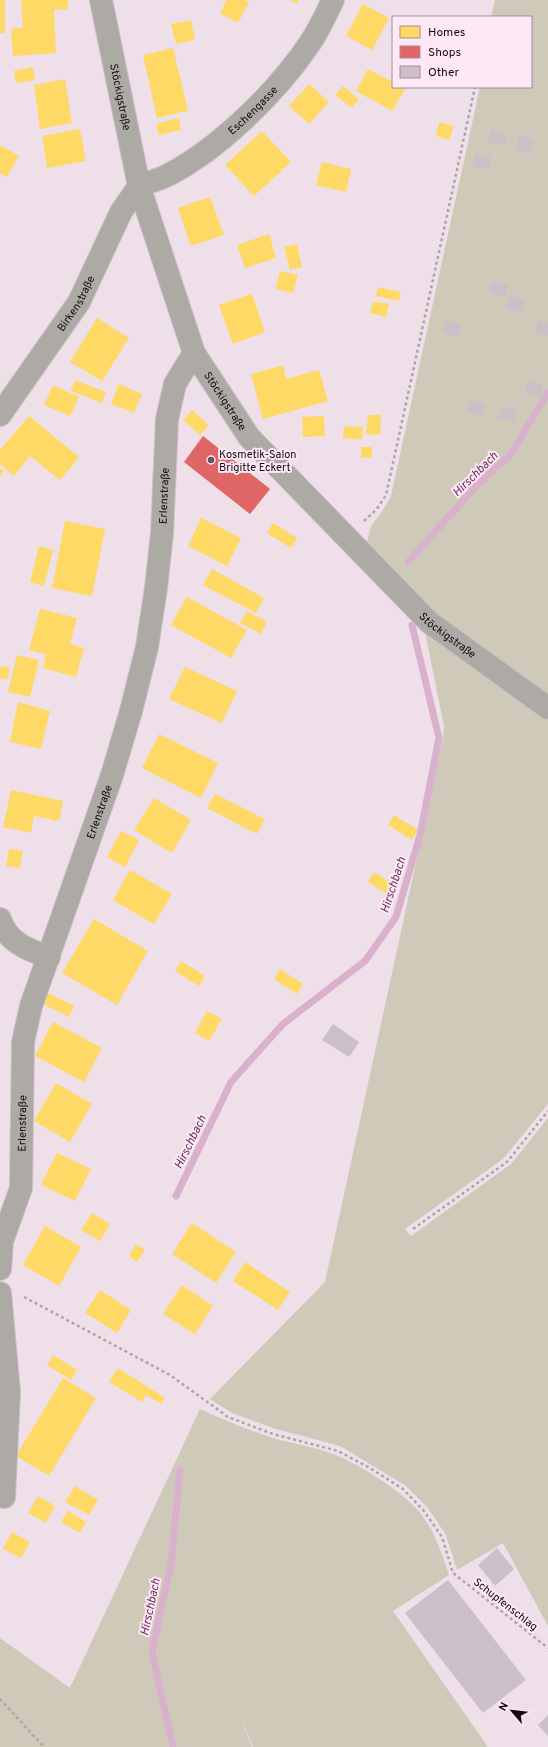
<svg xmlns="http://www.w3.org/2000/svg" width="548" height="1747" viewBox="0 0 548 1747" font-family="Overpass,sans-serif">
<style>
.green{fill:#cfc9ba}
.homes{fill:#ffd966}
.shops{fill:#e06666}
.lines{fill:none;stroke-linecap:round;stroke-linejoin:round}
.stream{stroke:#d9b1cc;stroke-width:7}
.building{fill:#ccc0c8}
.street-casing{stroke:#c9bfc5;stroke-width:24}
.path{stroke:#aca6a6;stroke-width:2.5;stroke-dasharray:3 3;stroke-linecap:butt}
.street{stroke:#adaaa5;stroke-width:22}
.poi-dot{fill:#5f555b;stroke:#fee8f6;stroke-width:1.5}
.labels{text-anchor:middle;stroke-width:4;stroke-linejoin:round;paint-order:stroke}
.street-label{font-size:11px;fill:#120a0f;stroke:#fee8f6}
.poi-label{font-size:11px;fill:#120a0f;stroke:#fee8f6;text-anchor:start}
.water-label{font-size:12px;font-style:italic;fill:#6c2e5b;stroke:#fee8f6}
</style>
<rect width="100%" height="100%" fill="#eedfe9"/>
<!-- green -->
<g class="green">
<polygon points="495,0 548,0 548,699 437,619 366,546 371,526 381,513 391,496 480,87 531,87 531,17 491,17"/>
<polygon points="424,627 548,716 548,1104 503,1159 405,1229 411,1236 511,1164 548,1118 548,1626 503,1543 457,1570 446,1535 428,1508 406,1486 340,1446 276,1429 232,1413 210,1399 325,1282 443,738 444,726"/>
<path d="M200,1409c24,11 48,21 73,29 21,6 44,9 65,18 24,10 67,37 83,58 14,18 21,40 28,61l-56,36 95,136h-235l-16,-37 15,37h-252v-109l70,50z"/>
</g>
<!-- homes -->
<g class="homes">
<rect x="0" y="0" width="5" height="33"/>
<polygon points="21,0 68,0 68,9 54,10 56,53 13,56 11,29 23,28"/>
<polygon points="227,0 245,0 249,2 238,23 220,13"/>
<polygon points="290,0 299,0 296,4"/>
<polygon points="363,4 389,18 372,50 346,36"/>
<polygon points="191,20 195,40 176,44 171,24"/>
<polygon points="173,48 188,111 157,118 143,55"/>
<polygon points="33,67 35,80 16,83 14,71"/>
<polygon points="368,69 393,82 393,87 401,87 405,89 392,111 356,91"/>
<polygon points="65,79 72,123 40,129 34,85"/>
<polygon points="309,84 329,102 309,124 289,106"/>
<polygon points="343,86 359,99 352,108 335,95"/>
<polygon points="179,118 181,130 159,135 156,124"/>
<polygon points="439,122 453,126 450,140 436,136"/>
<polygon points="80,129 86,161 47,168 42,136"/>
<polygon points="262,131 291,162 254,196 225,165"/>
<polygon points="0,145 19,156 7,177 0,173"/>
<polygon points="322,162 351,169 346,192 316,185"/>
<polygon points="210,197 224,235 191,246 178,208"/>
<polygon points="269,234 276,258 245,268 237,245"/>
<polygon points="297,244 302,267 290,270 284,247"/>
<polygon points="280,271 298,275 293,293 276,289"/>
<polygon points="378,287 401,292 399,301 376,296"/>
<polygon points="252,294 265,332 233,344 219,305"/>
<polygon points="373,301 389,304 386,317 370,313"/>
<polygon points="97,318 129,338 102,381 70,362"/>
<polygon points="283,365 286,379 319,370 328,401 263,419 251,374"/>
<polygon points="75,380 106,392 102,403 71,391"/>
<polygon points="119,384 142,394 134,413 111,404"/>
<polygon points="53,385 79,397 70,416 44,405"/>
<polygon points="192,410 209,425 200,435 183,420"/>
<polygon points="368,415 381,415 380,435 366,434"/>
<polygon points="29,416 79,457 60,480 30,456 14,476 0,464 0,450"/>
<polygon points="324,416 325,436 303,437 302,417"/>
<polygon points="344,426 363,427 362,440 343,438"/>
<rect x="361" y="447" width="11" height="11"/>
<polygon points="0,468 4,471 0,477"/>
<polygon points="201,518 241,538 227,566 188,546"/>
<polygon points="65,521 105,529 92,596 52,588"/>
<polygon points="273,523 297,538 291,548 267,533"/>
<polygon points="39,546 53,550 44,586 30,582"/>
<polygon points="212,569 264,598 256,613 203,585"/>
<polygon points="187,597 247,630 231,658 171,625"/>
<polygon points="40,609 77,618 70,644 84,648 76,677 43,668 46,654 29,650"/>
<polygon points="247,611 267,622 261,634 240,623"/>
<polygon points="17,655 39,660 30,697 8,692"/>
<polygon points="0,666 10,668 7,680 0,678"/>
<polygon points="185,667 237,691 222,723 169,699"/>
<polygon points="18,702 50,711 41,749 10,742"/>
<polygon points="159,734 218,763 201,798 142,768"/>
<polygon points="11,790 63,801 59,821 34,816 31,833 3,827"/>
<polygon points="215,794 265,819 257,834 207,808"/>
<polygon points="154,798 191,820 172,853 134,830"/>
<polygon points="394,815 418,830 412,840 388,825"/>
<polygon points="121,831 139,840 125,867 107,857"/>
<polygon points="9,849 23,851 20,868 6,866"/>
<polygon points="130,870 172,894 154,924 113,900"/>
<polygon points="374,872 398,887 392,897 368,882"/>
<polygon points="94,919 148,951 117,1005 62,973"/>
<polygon points="181,961 205,976 199,986 175,971"/>
<polygon points="280,969 303,984 297,994 274,979"/>
<polygon points="48,993 74,1006 69,1017 43,1004"/>
<polygon points="207,1011 222,1019 209,1041 195,1033"/>
<polygon points="53,1022 102,1048 84,1082 35,1056"/>
<polygon points="56,1083 92,1104 70,1142 34,1121"/>
<polygon points="57,1153 91,1169 75,1201 41,1185"/>
<polygon points="92,1213 110,1224 100,1241 81,1230"/>
<polygon points="192,1223 236,1252 216,1283 172,1254"/>
<polygon points="45,1226 81,1247 59,1286 23,1265"/>
<polygon points="136,1244 145,1250 137,1262 129,1256"/>
<polygon points="245,1262 290,1292 278,1310 233,1281"/>
<polygon points="182,1285 213,1306 195,1334 163,1314"/>
<polygon points="100,1290 131,1310 117,1333 85,1313"/>
<polygon points="53,1355 77,1370 71,1380 47,1365"/>
<polygon points="118,1368 165,1398 161,1404 146,1395 142,1402 109,1382"/>
<polygon points="63,1378 96,1398 49,1476 16,1456"/>
<polygon points="75,1486 98,1500 89,1515 65,1502"/>
<polygon points="38,1496 55,1506 46,1523 28,1513"/>
<polygon points="68,1511 86,1522 80,1533 61,1522"/>
<polygon points="12,1532 30,1542 21,1558 3,1549"/>
</g>
<!-- shops -->
<polygon class="shops" points="203,436 270,489 250,514 184,462"/>
<g class="lines">
<!-- stream -->
<g class="stream">
<polyline points="408,562 477,485 510,455 548,393"/>
<polyline points="176,1196 231,1082 283,1024 365,961 396,917 420,835 439,738 412,625"/>
<polyline points="173,1747 152,1652 171,1564 180,1470"/>
</g>
</g>
<!-- building -->
<g class="building">
<polygon points="491,129 507,133 504,145 488,142"/>
<polygon points="519,135 533,139 530,153 515,150"/>
<polygon points="475,154 491,157 488,170 472,166"/>
<polygon points="492,281 508,285 505,297 489,293"/>
<polygon points="509,296 525,300 522,312 506,309"/>
<polygon points="445,321 461,324 459,337 443,333"/>
<polygon points="538,321 548,323 548,336 536,333"/>
<polygon points="527,381 543,384 540,396 524,393"/>
<polygon points="469,400 485,403 483,416 467,412"/>
<polygon points="501,406 517,410 514,422 498,418"/>
<polygon points="333,1024 359,1042 349,1057 322,1040"/>
<polygon points="497,1548 514,1569 495,1586 478,1565"/>
<polygon points="448,1580 526,1680 483,1713 405,1613"/>
<polygon points="548,1715 548,1736 538,1725"/>
</g>
<g class="lines">
<!-- street casing -->
<g class="street-casing">
<g id="street">
<path id="s1" d="M101,0l38,186 55,167 55,84 180,185 119,86"/>
<path id="s2" d="M139,186c9,-4 20,-6 29,-11 51,-26 110,-84 142,-132 9,-13 16,-29 23,-43"/>
<path id="s3" d="M0,415l79,-113 42,-90 18,-26"/>
<path d="M0,919c7,23 28,31 49,38"/>
<path id="s4" d="M0,1269l2,-28 19,-53 2,-146 8,-36 81,-231 19,-64 16,-64 9,-59 6,-55 5,-114 8,-35 19,-31"/>
<polyline points="0,1293 9,1392 4,1497"/>
</g>
</g>
<!-- path -->
<g class="path">
<polyline points="364,521 376,510 386,495 475,87"/>
<polyline points="413,1229 507,1162 548,1111"/>
<polyline points="24,1297 170,1375 228,1417 273,1434 338,1451 370,1468 403,1489 424,1511 442,1537 453,1573 548,1648"/>
<polyline points="0,1699 44,1747"/>
</g>
<!-- street -->
<use href="#street" class="street"/>
</g>
<!-- markers -->
<circle class="poi-dot" cx="211" cy="460" r="4"/>
<g class="labels">
<!-- street labels -->
<g class="street-label">
<text dy="4" stroke="none"><textPath href="#s1" startOffset="99">Stöckigstraße</textPath></text>
<text dy="4" stroke="none"><textPath href="#s2" startOffset="138">Eschengasse</textPath></text>
<text dy="4" stroke="none"><textPath href="#s3" startOffset="135">Birkenstraße</textPath></text>
<text dy="4" stroke="none"><textPath href="#s1" startOffset="423">Stöckigstraße</textPath></text>
<text dy="4" stroke="none"><textPath href="#s4" startOffset="797">Erlenstraße</textPath></text>
<text dy="4" stroke="none"><textPath href="#s1" startOffset="747">Stöckigstraße</textPath></text>
<text dy="4" stroke="none"><textPath href="#s4" startOffset="473">Erlenstraße</textPath></text>
<text dy="4" stroke="none"><textPath href="#s4" startOffset="149">Erlenstraße</textPath></text>
<text transform="translate(506 1604) rotate(38)" y="4">Schupfenschlag</text>
</g>
<!-- poi labels -->
<g class="poi-label">
<text x="219" y="458">Kosmetik-Salon<tspan x="219" dy="13">Brigitte Eckert</tspan></text>
</g>
<!-- water labels -->
<g class="water-label">
<text transform="translate(475 474) rotate(-45)" y="4">Hirschbach</text>
<text transform="translate(393 885) rotate(-72)" y="4">Hirschbach</text>
<text transform="translate(190 1142) rotate(-64)" y="4">Hirschbach</text>
<text transform="translate(150 1607) rotate(-78)" y="4">Hirschbach</text>
</g>
</g>
<!-- legend -->
<rect x="392" y="16" width="140" height="72" fill="#fee8f6" stroke="#a08f9a"/>
<rect x="400" y="26" width="20" height="12" fill="#ffd966" stroke="#a08f9a"/>
<text x="428" y="36" font-size="12" fill="#120a0f">Homes</text>
<rect x="400" y="46" width="20" height="12" fill="#e06666" stroke="#a08f9a"/>
<text x="428" y="56" font-size="12" fill="#120a0f">Shops</text>
<rect x="400" y="66" width="20" height="12" fill="#ccc0c8" stroke="#a08f9a"/>
<text x="428" y="76" font-size="12" fill="#120a0f">Other</text>
<!-- north arrow -->
<g transform="translate(512 1711) rotate(298)" stroke="#fee8f6" stroke-width="3" paint-order="stroke">
<path d="M0-3L7 15L0 10L-7 15Z" fill="#120a0f"/>
<text y="-6" font-size="11" font-weight="bold" text-anchor="middle" fill="#120a0f">N</text>
</g>
</svg>
